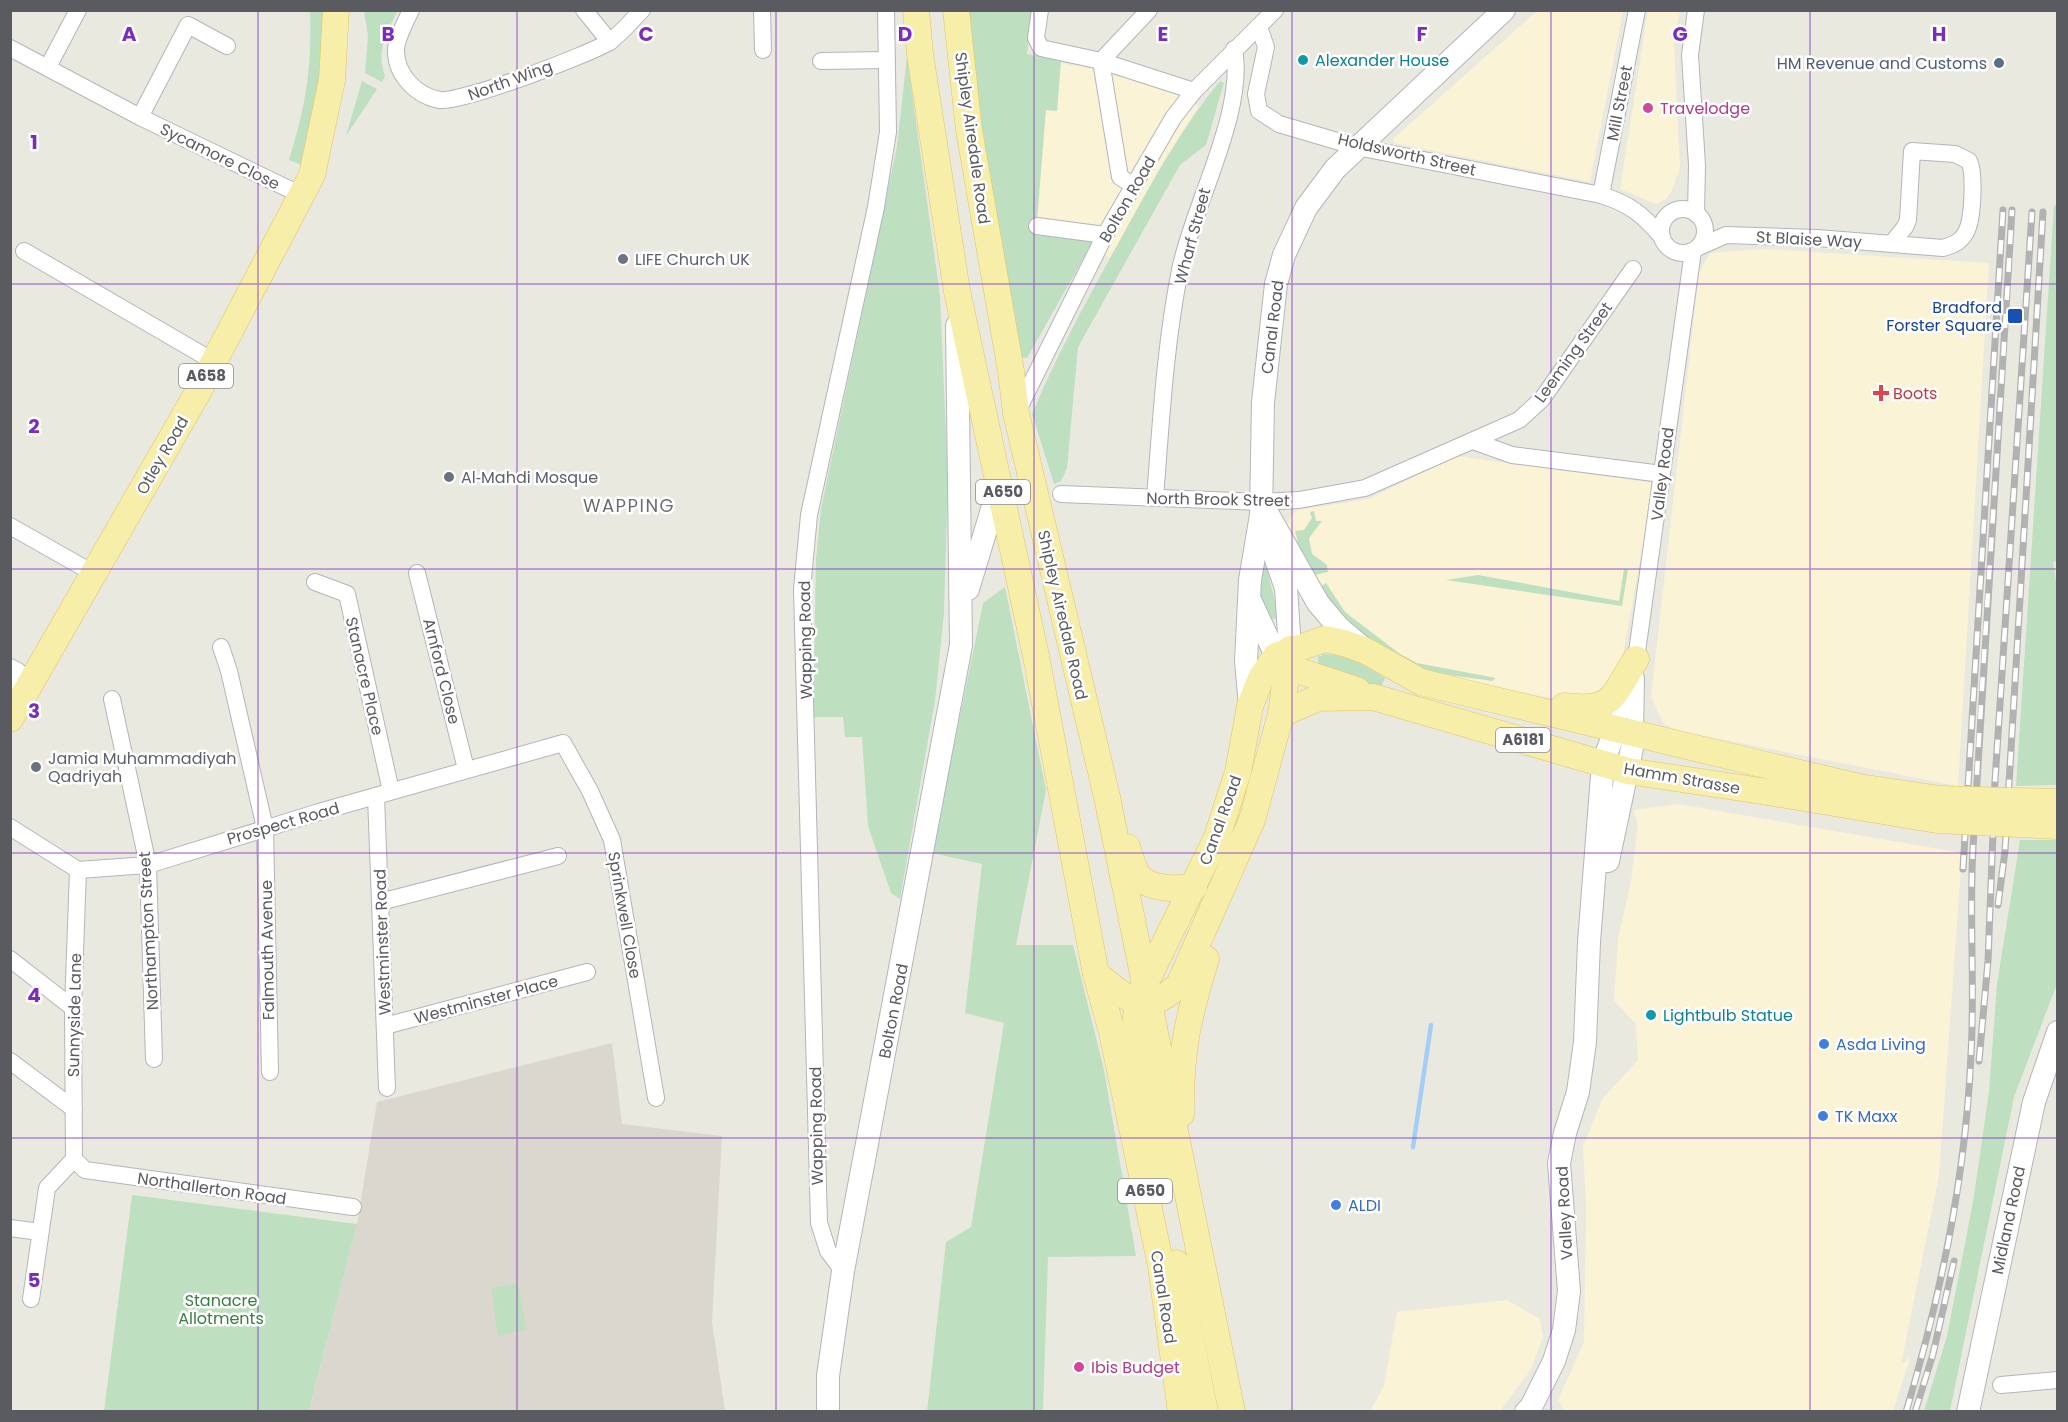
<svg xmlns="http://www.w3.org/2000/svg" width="2068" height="1422" viewBox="0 0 2068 1422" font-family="Poppins,sans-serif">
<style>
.commercial{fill:#faf3d6}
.education{fill:#dad8ce}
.green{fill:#bee0c0}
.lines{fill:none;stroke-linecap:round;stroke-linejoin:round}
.stream{stroke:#a4cef6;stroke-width:4.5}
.street-casing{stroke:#b3b5ba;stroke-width:18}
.secondary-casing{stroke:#b4b6bb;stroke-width:24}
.primary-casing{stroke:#e3c561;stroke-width:27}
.street{stroke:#fff;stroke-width:16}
.secondary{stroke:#fff;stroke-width:22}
.primary{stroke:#f6eea9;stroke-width:26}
.rail-casing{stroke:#b1b2b2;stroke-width:7}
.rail{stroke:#fff;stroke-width:4.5;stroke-dasharray:14;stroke-linecap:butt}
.primary-bridge-casing{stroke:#e3c561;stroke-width:27;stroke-linecap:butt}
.primary-bridge{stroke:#f6eea9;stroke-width:26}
.grid{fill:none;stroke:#7b2cbf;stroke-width:1.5;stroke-opacity:0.55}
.culture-dot{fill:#0f9aa8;stroke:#fff;stroke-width:2}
.service-dot{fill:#5c6f8a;stroke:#fff;stroke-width:2}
.hotel-dot{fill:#d1479c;stroke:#fff;stroke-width:2}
.worship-dot{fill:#6b7280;stroke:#fff;stroke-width:2}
.transit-dot{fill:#1a4fb4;stroke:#fff;stroke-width:2}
.health-dot{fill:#e0444e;stroke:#fff;stroke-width:2}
.shop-dot{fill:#3f7fe0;stroke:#fff;stroke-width:2}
.labels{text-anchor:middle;stroke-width:5;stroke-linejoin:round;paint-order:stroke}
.shield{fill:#fff;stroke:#8b8c90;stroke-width:1.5}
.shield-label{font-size:15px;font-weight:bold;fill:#595b60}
.culture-label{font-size:16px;fill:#0d838f;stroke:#fff;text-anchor:start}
.service-label{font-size:16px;fill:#4e5e75;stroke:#fff;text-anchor:end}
.street-label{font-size:16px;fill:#595b60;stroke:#fff}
.hotel-label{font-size:16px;fill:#b23c85;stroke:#fff;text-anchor:start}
.worship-label{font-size:16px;fill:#5b616d;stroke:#fff;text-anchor:start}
.transit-label{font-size:16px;fill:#164399;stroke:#fff;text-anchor:end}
.health-label{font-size:16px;fill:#be3a42;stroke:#fff;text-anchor:start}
.shop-label{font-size:16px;fill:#366cbe;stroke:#fff;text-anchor:start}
.park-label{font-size:16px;fill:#3b7c42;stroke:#fff}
.neighbourhood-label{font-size:18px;letter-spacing:1.5px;fill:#6a6d71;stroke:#fff}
.grid-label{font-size:20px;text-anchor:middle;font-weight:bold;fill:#7b2cbf;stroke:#fff;stroke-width:5;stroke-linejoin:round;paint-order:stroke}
</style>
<rect width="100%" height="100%" fill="#eae9e0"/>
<!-- commercial -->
<g class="commercial">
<polygon points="1537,11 1623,11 1590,182 1394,143 1393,139"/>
<polygon points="1648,11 1680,11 1674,44 1680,168 1671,192 1666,199 1656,204 1620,189"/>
<polygon points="1049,61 1112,72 1176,92 1199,106 1163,162 1110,258 1091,245 1036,233"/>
<polygon points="1765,249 1989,263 1958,786 1680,731 1664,724 1651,697 1699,273 1710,253"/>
<polygon points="1456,456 1654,483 1619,677 1582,704 1416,672 1349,630 1286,532 1291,516 1298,510 1369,499"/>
<polygon points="1678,804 1962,853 1939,1176 1901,1364 1910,1358 1893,1411 1565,1412 1558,1400 1584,1342 1586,1206 1583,1146 1603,1098 1638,1060 1636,1024 1614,1001 1618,939 1631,881 1638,824 1633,810"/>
<polygon points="1507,1300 1540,1319 1543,1337 1530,1371 1500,1411 1370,1411 1384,1386 1397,1312"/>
</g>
<!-- education -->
<polygon class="education" points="612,1043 622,1124 722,1136 712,1322 725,1411 309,1412 357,1224 377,1102"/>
<!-- green -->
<g class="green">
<path d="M310,11h15l-1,73 -22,81 -13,-5c17,-56 23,-91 21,-149z"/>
<path d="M364,11h34c-12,22 -22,40 -13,65l-3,6 -17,-9 3,-37z"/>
<polygon points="966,11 1032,11 1027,54 1061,61 1057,111 1046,110 1036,232 1092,241 1091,245 1027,358 1021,357 990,217"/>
<polygon points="907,56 940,296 948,479 944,613 935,701 900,899 891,893 868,826 862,737 845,737 843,717 813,717 816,559 821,509 897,146"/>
<polygon points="362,81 377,89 346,136"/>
<path d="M1220,81l4,2 -18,62 -26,20 -102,182 -11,121 -6,13 -7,3 -22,-70c27,-64 60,-123 93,-183 29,-52 57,-104 95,-150z"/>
<polygon points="2054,205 2058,206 2058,560 2053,562 2058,593 2057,785 2016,786"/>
<polygon points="1314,511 1316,521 1322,521 1309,538 1312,554 1327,565 1328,572 1314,575 1299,547 1295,531 1304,530 1312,518 1310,512"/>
<polygon points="1264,558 1279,617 1269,621 1258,598"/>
<polygon points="1624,569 1628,570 1622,606 1446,580 1478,575 1619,601"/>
<path d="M1326,583l19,29 55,42 17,9 79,15 -4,3c-23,-4 -51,-5 -73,-14 -37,-13 -77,-49 -99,-80z"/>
<polygon points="1005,587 1046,790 1016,945 1073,945 1104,1070 1136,1256 1048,1257 1043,1411 927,1412 946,1242 971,1227 1004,1023 965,1013 982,864 932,853 983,603"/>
<path d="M1322,654c25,0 42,11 63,24l-5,11 -61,-15 -1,-18h4z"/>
<polygon points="2020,840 2057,840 2057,984 2014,1097 1950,1411 1924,1411 1947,1336 1973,1202 1989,1092 1997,984"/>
<polygon points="132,1195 357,1224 309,1411 104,1411"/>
<polygon points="518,1283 526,1330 498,1335 491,1288"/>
</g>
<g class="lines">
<!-- stream -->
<polyline class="stream" points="1413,1147 1431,1025"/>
<!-- street casing -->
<g class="street-casing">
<g id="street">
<path d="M411,10c-5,11 -14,27 -15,39 -1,25 20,47 44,51 21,3 148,-45 169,-58 12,-8 23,-22 33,-32"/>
<polyline points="584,10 610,42"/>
<polyline points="762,10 763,50"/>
<polyline points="1040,10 1036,38 1041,48 1101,61 1194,91"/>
<polyline points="1696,10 1690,55 1697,165 1696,214"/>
<path d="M1259,27l7,20 -10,47 3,17 20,13 78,23 244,48c29,9 41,19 61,42"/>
<polyline points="10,48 140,117 301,195"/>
<polyline points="821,61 887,60"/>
<polyline points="48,67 78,10"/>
<polyline points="140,117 188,25 227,46"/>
<polyline points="1134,186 1120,177 1101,61 1149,10"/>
<polyline points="1601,195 1637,10"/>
<circle cx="1683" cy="231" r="22"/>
<polyline points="1037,226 1105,235"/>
<path d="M1699,247l27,-12 91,3 126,10c10,-3 18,-6 23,-16 7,-12 9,-59 3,-71l-14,-7 -43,-3 -4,69 -3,7 -13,16"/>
<polyline points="24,251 213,361"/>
<polyline points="1017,412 1105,235 1173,118 1194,91 1275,10"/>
<polyline points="1473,441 1512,455 1662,474"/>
<polyline points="1061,494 1261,502 1299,500 1365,488 1519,420 1542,399 1633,269"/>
<path d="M1155,498c6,-76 10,-153 25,-228 13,-65 66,-158 54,-221"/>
<polyline points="10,526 93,573"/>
<polyline points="417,573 466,769"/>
<polyline points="315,582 347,594 391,791"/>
<polyline points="221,647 229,671 265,828 270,1072"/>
<polyline points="10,667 18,671 10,687"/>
<polyline points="112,699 148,865 154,1059"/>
<polyline points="1615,730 1636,659 1693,251"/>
<polyline points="1635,734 1636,678"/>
<polyline points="376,796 387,1088"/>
<polyline points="10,827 78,870 148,865 319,812 563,743 590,791 612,840 656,1098"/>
<polyline points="380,902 558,856"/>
<polyline points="10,959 73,1008"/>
<polyline points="385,1026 587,972"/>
<polyline points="10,1061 74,1109"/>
<polyline points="74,1159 73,1008 78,870"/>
<polyline points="74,1159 85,1170 353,1207"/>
<polyline points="10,1228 40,1232"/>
<polyline points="843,1271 828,1251 819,1223 802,589 809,515 876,207 888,132 886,10"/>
<polyline points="31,1299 47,1188 74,1159"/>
<polyline points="2001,1385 2058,1380"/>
</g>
</g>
<!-- secondary casing -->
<g class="secondary-casing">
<g id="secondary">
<polyline points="1261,502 1318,603 1339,628 1364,649"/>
<polyline points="1266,531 1286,588 1290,649"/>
<polyline points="968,589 1000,483"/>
<polyline points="1251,602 1276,656"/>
<polyline points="1250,706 1246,661 1250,580 1261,515 1263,402 1276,284 1284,255 1306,208 1335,169 1504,10"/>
<polyline points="1608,861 1635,734"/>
<polyline points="828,1412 828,1376 843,1271 961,645 957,326"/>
<polyline points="1526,1412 1531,1407 1554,1361 1564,1330 1569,1291 1559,1163 1565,1133 1578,1092 1585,1042 1589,942 1603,763 1615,730"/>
<polyline points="1968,1412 2034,1102 2058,1032"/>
</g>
</g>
<!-- primary casing -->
<g class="primary-casing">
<g id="primary">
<polyline points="916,10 920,54 957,291 1036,656 1096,974 1112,1032 1161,1266 1181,1412"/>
<polyline points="956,10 969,130 1011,371 1016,413 1107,797 1232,1412"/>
<polyline points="1276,656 1287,667 1357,690"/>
<path d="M1564,706c50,6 48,-9 72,-47"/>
<polyline points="1281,714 1318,698 1373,697 1628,771 1768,792"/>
<polyline points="10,719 198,392 312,175 332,80 336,10"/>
<path d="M1127,847c3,9 6,21 11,28 10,15 40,14 56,12"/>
<path d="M1096,974c32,25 47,44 83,11l73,-165 29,-106 9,-65"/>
<path d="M1181,1114c-1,-62 7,-97 25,-155"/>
<polyline points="1160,1180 1138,1065 1135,1026 1139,996 1217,837 1238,772 1250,706 1261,678 1276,656 1325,639 1344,643 1366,651 1421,682 1774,767"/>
<polyline points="1176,1263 1205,1412"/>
</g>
</g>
<!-- street -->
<use href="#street" class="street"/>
<!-- secondary -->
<use href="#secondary" class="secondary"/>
<!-- primary -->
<use href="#primary" class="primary"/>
<!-- rail casing -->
<g class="rail-casing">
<g id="rail">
<polyline points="1963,869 2003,210"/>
<polyline points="1998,905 2005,851 2043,212"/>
<polyline points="1979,1061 1988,961 1995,781 2032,212"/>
<path d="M1906,1412c35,-117 60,-236 65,-358 4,-69 -2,-138 2,-207 11,-212 27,-424 39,-637"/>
<polyline points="1915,1412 1933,1354 1954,1261"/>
</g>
</g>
<!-- rail -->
<use href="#rail" class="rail"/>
<!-- primary-bridge casing -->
<g class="primary-bridge-casing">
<g id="primary-bridge">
<polyline points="1774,767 1859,787 1940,799 2058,802"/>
<polyline points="1768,792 1937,820 2058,826"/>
</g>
</g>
<!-- primary-bridge -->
<use href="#primary-bridge" class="primary-bridge"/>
</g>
<!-- grid -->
<path class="grid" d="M258,10v1402M517,10v1402M776,10v1402M1034,10v1402M1292,10v1402M1551,10v1402M1810,10v1402M10,284h2048M10,569h2048M10,853h2048M10,1138h2048"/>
<!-- markers -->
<g class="culture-dot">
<circle cx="1303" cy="60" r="6"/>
<circle cx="1651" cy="1015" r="6"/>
</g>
<circle class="service-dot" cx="1999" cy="63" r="6"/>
<g class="hotel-dot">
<circle cx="1648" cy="108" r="6"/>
<circle cx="1079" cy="1367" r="6"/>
</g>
<g class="worship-dot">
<circle cx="623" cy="259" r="6"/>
<circle cx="449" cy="477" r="6"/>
<circle cx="36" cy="767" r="6"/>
</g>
<rect class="transit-dot" x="2007" y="308" width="16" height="16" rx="3"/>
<path class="health-dot" d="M1878 384h6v6h6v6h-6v6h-6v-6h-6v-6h6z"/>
<g class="shop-dot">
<circle cx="1824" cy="1044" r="6"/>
<circle cx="1823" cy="1116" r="6"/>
<circle cx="1336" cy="1205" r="6"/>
</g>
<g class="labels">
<!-- shield labels -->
<g class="shield">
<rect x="179" y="364" width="54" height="24" rx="4.5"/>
<rect x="976" y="480" width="54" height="24" rx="4.5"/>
<rect x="1496" y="728" width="54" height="24" rx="4.5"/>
<rect x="1118" y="1179" width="54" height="24" rx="4.5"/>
</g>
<g class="shield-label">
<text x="206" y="381">A658</text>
<text x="1003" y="497">A650</text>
<text x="1523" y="745">A6181</text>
<text x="1145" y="1196">A650</text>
</g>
<!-- culture labels -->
<g class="culture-label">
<text x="1315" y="66">Alexander House</text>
<text x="1663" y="1021">Lightbulb Statue</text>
</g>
<!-- service labels -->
<g class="service-label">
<text x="1987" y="69">HM Revenue and Customs</text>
</g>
<!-- street labels -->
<g class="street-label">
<text transform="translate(510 80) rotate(-20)" y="6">North Wing</text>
<text transform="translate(1619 103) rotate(-79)" y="6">Mill Street</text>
<text transform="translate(973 138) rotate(82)" y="6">Shipley Airedale Road</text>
<text transform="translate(1407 154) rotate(13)" y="6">Holdsworth Street</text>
<text transform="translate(220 156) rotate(26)" y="6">Sycamore Close</text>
<text transform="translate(1127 199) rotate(-60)" y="6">Bolton Road</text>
<text transform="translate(1192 236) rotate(-75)" y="6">Wharf Street</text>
<text transform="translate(1809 239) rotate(3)" y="6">St Blaise Way</text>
<text transform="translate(1272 327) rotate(-83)" y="6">Canal Road</text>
<text transform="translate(1573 352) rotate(-54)" y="6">Leeming Street</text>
<text transform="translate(162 455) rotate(-60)" y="6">Otley Road</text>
<text transform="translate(1662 474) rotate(-83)" y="6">Valley Road</text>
<text transform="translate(1218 499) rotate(1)" y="6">North Brook Street</text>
<text transform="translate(1063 615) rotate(77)" y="6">Shipley Airedale Road</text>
<text transform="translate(805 640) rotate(-91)" y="6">Wapping Road</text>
<text transform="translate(442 671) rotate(76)" y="6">Arnford Close</text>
<text transform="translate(365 676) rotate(77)" y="6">Stanacre Place</text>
<text transform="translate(1682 778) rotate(10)" y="6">Hamm Strasse</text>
<text transform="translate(1220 820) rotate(-70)" y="6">Canal Road</text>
<text transform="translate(283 823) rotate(-16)" y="6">Prospect Road</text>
<text transform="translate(625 915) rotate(80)" y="6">Sprinkwell Close</text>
<text transform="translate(148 931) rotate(-93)" y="6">Northampton Street</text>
<text transform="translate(382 942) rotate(-92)" y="6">Westminster Road</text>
<text transform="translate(267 950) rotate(-91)" y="6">Falmouth Avenue</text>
<text transform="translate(486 999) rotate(-15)" y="6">Westminster Place</text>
<text transform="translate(893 1011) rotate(-79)" y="6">Bolton Road</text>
<text transform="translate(74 1015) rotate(-89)" y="6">Sunnyside Lane</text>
<text transform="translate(816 1126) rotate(-91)" y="6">Wapping Road</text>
<text transform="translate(212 1188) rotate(8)" y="6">Northallerton Road</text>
<text transform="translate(1564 1213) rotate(-93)" y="6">Valley Road</text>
<text transform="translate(2008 1220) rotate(-78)" y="6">Midland Road</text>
<text transform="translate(1164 1297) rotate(81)" y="6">Canal Road</text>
</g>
<!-- hotel labels -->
<g class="hotel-label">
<text x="1660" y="114">Travelodge</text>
<text x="1091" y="1373">Ibis Budget</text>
</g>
<!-- worship labels -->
<g class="worship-label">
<text x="635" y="265">LIFE Church UK</text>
<text x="461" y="483">Al‐Mahdi Mosque</text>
<text x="48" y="764">Jamia Muhammadiyah<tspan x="48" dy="18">Qadriyah</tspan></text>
</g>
<!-- transit labels -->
<g class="transit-label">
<text x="2002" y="313">Bradford<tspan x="2002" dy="18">Forster Square</tspan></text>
</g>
<!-- health labels -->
<g class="health-label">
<text x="1893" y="399">Boots</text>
</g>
<!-- shop labels -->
<g class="shop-label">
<text x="1836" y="1050">Asda Living</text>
<text x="1835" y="1122">TK Maxx</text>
<text x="1348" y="1211">ALDI</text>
</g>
<!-- park labels -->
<g class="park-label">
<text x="221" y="1306">Stanacre<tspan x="221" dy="18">Allotments</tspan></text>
</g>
<!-- neighbourhood labels -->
<g class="neighbourhood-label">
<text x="629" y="512">WAPPING</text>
</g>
</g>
<g class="grid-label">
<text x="129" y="41">A</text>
<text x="388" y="41">B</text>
<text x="646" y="41">C</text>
<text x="905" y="41">D</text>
<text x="1163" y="41">E</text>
<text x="1422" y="41">F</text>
<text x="1680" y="41">G</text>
<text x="1939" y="41">H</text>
<text x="34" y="149">1</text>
<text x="34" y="433">2</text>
<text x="34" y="718">3</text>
<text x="34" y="1002">4</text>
<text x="34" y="1287">5</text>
</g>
<!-- border -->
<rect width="2068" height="1422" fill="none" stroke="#595b60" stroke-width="24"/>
</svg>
